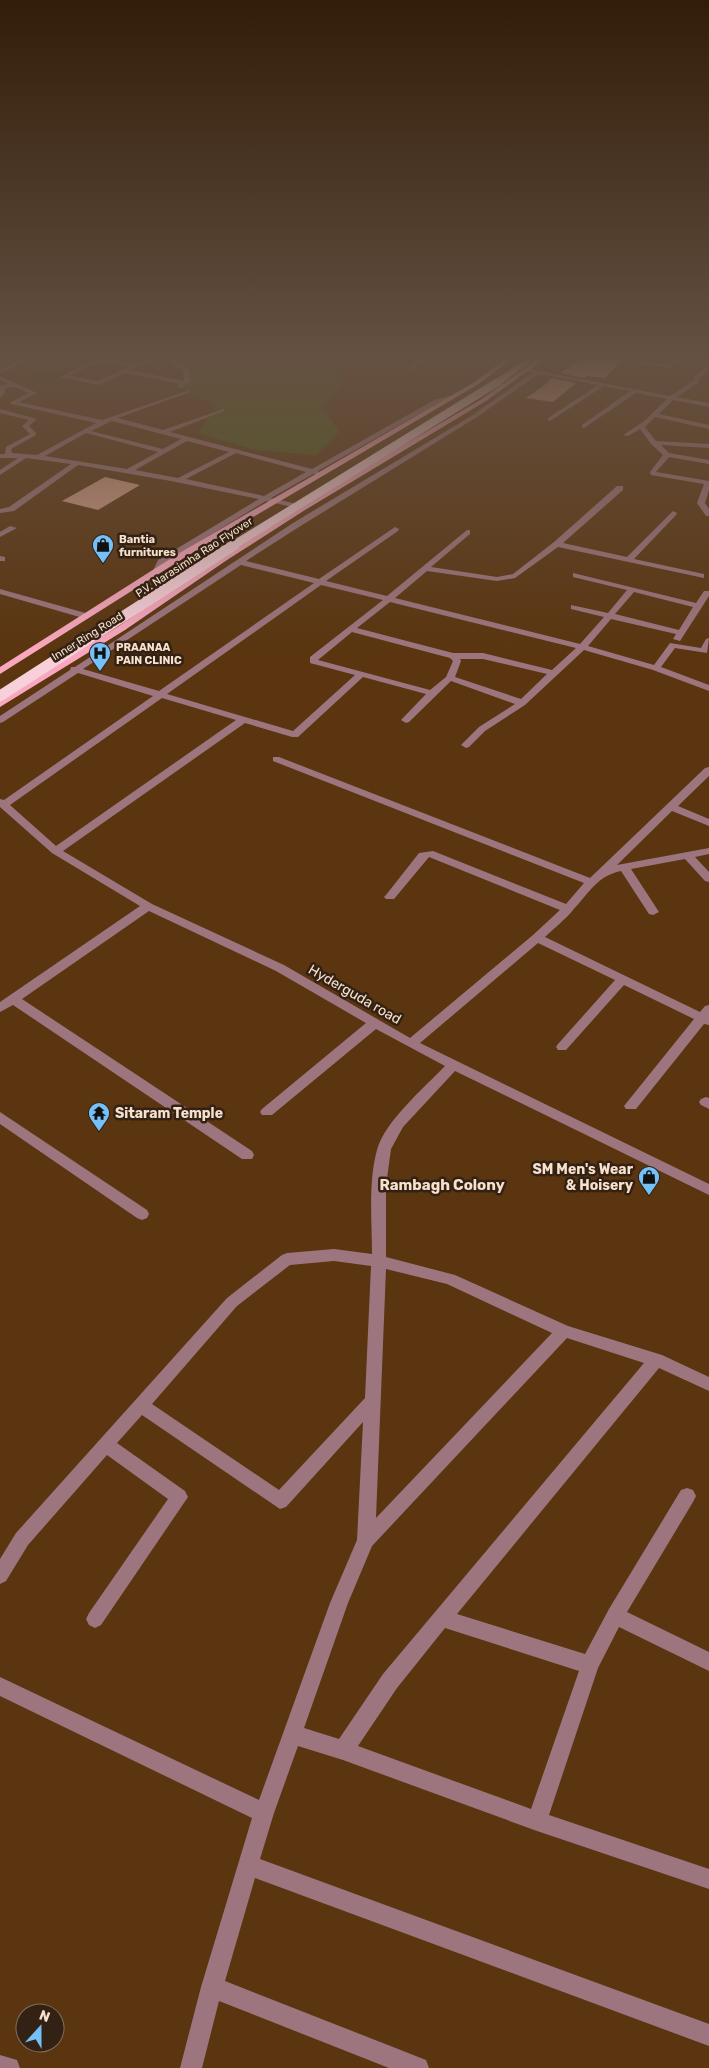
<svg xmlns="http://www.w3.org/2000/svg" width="709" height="2068" viewBox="0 0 709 2068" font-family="Rubik,sans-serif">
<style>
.green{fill:#495815}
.building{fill:#d69e89}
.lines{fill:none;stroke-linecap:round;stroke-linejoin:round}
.minor{fill:#9d757f;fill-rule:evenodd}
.major{fill:#f9a7be;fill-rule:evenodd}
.highway{fill:#f8d0da;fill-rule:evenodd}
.highway-bridge-far1{stroke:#f8d0da;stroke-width:8}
.highway-bridge{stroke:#f8d0da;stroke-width:11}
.labels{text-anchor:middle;stroke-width:5;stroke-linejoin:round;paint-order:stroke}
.far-poi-label{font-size:11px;font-weight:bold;fill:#f7e0cd;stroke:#332213;text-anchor:start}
.far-street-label{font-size:11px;fill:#f7e0cd;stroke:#332213}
.street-label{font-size:14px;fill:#f7e0cd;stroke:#332213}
.poi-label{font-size:14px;font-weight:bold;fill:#f7e0cd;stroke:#332213;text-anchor:start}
.neighbourhood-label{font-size:15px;font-weight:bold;fill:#f7e0cd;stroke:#332213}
</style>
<rect width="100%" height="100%" fill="#5a3510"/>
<!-- green -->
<g class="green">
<polygon points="32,360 41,360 70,367 52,374 17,366"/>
<polygon points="189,360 308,360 342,363 344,381 323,407 339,432 316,455 254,450 198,433 216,405 182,389 184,370"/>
</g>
<!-- building -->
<g class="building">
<polygon points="580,360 622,360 605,378 587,376 584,378 560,373"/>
<polygon points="552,378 576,383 553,402 526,398 549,382 547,382"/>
<polygon points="105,477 140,485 98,510 62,501"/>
</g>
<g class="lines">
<!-- minor -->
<g class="minor">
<polygon points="19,360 26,360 0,374 0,370"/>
<path d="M94,360h18l22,4 9,-4h7l-20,10 54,11 -1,-10 -11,-8 1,-3h6l-1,2 11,8 2,11 -11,7 -3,-2 3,-2 -55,-11 -26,12 -39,-8zM100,361l29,6 -31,14 -29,-5z"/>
<polygon points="419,360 426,360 413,369 409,369 409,367"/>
<polygon points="673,360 680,360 669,368 636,363 639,361 668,364"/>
<path d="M709,365v5l-9,8 -2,5 -21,14 32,6v4l-36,-7 -14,14 50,11v4l-54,-12 -10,10 11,14 53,3v4l-48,-3 8,8 40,7v4l-40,-7 -13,15 53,9v9l-4,13 4,6v7h-3l-9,-13 7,-19 -53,-9 -1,-3 13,-17 -12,-11 -11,-15 -12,7 -5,-1 20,-13 24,-23 -31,-6 -52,35 -2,-1v-2l48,-34 -26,-5 -54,35 -2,-1v-2l50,-33 -59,-11 -62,43 -178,110 -53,34 73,18 76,-52 4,2 -1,2 -72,50 61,15 80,-66h3v4l-39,33 66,10 16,-3 41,-32 63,-56h6v4l-60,53 64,14 46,-46 4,2 -1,2 -42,44 70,15v4l-146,-31 -43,31 -18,3 -70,-10 -32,27 185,46 24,-27 -33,-8v-4l37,8 19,-23 -54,-13v-4l123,30 8,-12h5v5l-29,45 -7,-2 3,-5 -65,-15 -23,27 66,19 16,-22 31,5 5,-9 3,-1 -2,15 -32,-5 -14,19 48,18v6l-56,-21 -69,-20 -59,55 -40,26 -16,16 -3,1 -5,-3 18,-18 36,-23 -64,-23 -42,41 -3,1 -5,-3 25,-26 -63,-17 -65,60h-6l-47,-14 -182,128 89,53 132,61 126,73 123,-103 27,-25 -131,-53 -35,42h-8l-2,-2 2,-2 33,-42 14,-2 133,53 18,-21 -311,-122v-4h6l311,121 115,-110 4,-1v9l-31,30 31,13v7l-37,-15 -55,54 92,-17v6l-14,3 14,15v10l-4,-1 -20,-22 -54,10 28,43 -6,3 -4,-1 -28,-43c-24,5 -32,22 -48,39 -8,10 -19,18 -28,27l155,75 5,-6 4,-1v20l-5,-1 -68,85h-10l-2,-3 70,-87 -70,-34 -58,65h-8l-2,-3 2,-3 57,-64 -77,-37 -118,100 289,141v11l-254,-124 -52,56 -12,22 -5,37v71l69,18 113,51 94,29 47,22v14l-50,-23 -202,246 128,40 24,-45 72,-119 6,-2 6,2 3,6 -3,6 -66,110 82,40v19l-90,-44 -21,41 -49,147 160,54v20l-172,-58 -194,-71 -45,-14 -24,67 -14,46 449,165v22l-454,-168 -30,103 201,79 3,8h-40l-170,-67 -17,67h-22l21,-81 51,-169 -252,-122v-19l259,123 71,-197 27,-63 6,-118 -77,85 -6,2 -138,-94 -25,28 68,48 3,6 -87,128 -6,3 -6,-3 -3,-6 3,-6 79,-114 -61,-44 -79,90 -22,36 -6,3v-25l16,-26 211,-235 55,-43 5,-2 47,-4 38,5c0,-33 -4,-72 5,-104 8,-29 47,-62 68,-84l-69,-37 -104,86h-10l-2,-3 2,-3 104,-86 -90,-52 -127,-60 -127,88 230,152 2,4 -2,4h-10l-229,-154 -13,7v-10l140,-96 -88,-53 -52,-46v-8l4,1 149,-104 -75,-23 -75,49 -3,1v-7l70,-46 1,-3h4l218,-144 180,-108 60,-43 -5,-1v-2l142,27 23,-15 2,-5zM241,565l73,18 -155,108 -76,-22zM321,585l62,15 -73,57v6l45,12 -62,56 -126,-37zM634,592l59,15 -14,23 -64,-16zM390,602l186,46 -24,22 -69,-17h-30l-96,-25zM352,632l98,26 3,3 -7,16 -16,13 -112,-30zM460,659h23l64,15 -26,25 -66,-22 6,-16zM162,698l74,22 -180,126 -46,-41zM334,1261l37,5 -6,132 -86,92 -127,-86 85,-98 53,-41zM386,1269l61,15 105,49 -176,185zM567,1338l77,25 -261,311 -44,65 -35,-11 44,-125 24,-57zM445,1628l134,43 -48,138 -173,-63 39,-58z"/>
<path d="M0,376l37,17 -18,9 83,18 88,-30v2l-72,26 45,12 61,-21v2l-54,21 142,37 124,-70 14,-3 3,2 -13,4 -122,69 3,2 -1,1h-7l-42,24 34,8v4l-39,-9 -102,62 -4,10h-3l-4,-2 5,-11 101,-61 -88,-18 -93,-16 -64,46 -14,2v-4l9,-2 62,-43 -45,-6 -26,17v-5l18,-12h-18v-4h5l1,-7 24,-13 -8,-8 7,-6 -29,-7v-4l37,10 -8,7 7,7v2l-25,14 1,4 25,2 59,-32 -85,-19v-2l18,-9 -14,-6 -10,1v5l-5,5v-12l9,-2 -9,-4zM112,421l69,18 -18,10 -72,-18zM86,433l72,19 -31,17 -82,-13zM187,441l42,11 -51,26 -43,-8zM236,453l70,19 -42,24 -78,-17z"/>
<polygon points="10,526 17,528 0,537 0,532"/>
<polygon points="0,556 5,557 5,561 0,561"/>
<polygon points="0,589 89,614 90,616 83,618 0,594"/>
<polygon points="706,1097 709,1098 709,1109 701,1105 699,1102 701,1099"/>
<polygon points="0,1112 147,1210 149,1214 147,1218 142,1220 137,1218 0,1124"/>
<polygon points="0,2055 17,2060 20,2068 0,2068"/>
</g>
<!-- major -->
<g class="major">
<polygon points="504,360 511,360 477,385 187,556 0,674 0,667 181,552 473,383"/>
<polygon points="536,360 543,360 486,401 305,510 227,560 125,630 0,707 0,700 119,626 221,556 299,506 482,399"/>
</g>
<!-- highway -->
<polygon class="highway" points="525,360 533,360 501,384 495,384 495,380"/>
<!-- highway-bridge-far1 -->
<polyline class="highway-bridge-far1" points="232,546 498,382"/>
<!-- highway-bridge -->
<polyline class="highway-bridge" points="0,696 234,545"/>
</g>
<!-- sky -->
<linearGradient id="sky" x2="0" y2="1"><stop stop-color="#321d09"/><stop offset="0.55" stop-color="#655142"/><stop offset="1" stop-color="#655142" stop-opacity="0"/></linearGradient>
<rect width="709" height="649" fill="url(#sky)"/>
<!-- icons -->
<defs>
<g id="shop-pin" transform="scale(1.125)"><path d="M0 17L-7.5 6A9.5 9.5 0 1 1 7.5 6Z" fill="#75c0f6" stroke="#332213"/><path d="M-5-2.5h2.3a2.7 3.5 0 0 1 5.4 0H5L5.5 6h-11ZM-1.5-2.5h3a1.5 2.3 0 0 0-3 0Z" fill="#111"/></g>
<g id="hospital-pin" transform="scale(1.125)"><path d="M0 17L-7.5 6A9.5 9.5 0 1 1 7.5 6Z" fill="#75c0f6" stroke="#332213"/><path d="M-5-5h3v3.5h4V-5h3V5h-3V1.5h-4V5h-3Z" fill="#111"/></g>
<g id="temple-pin" transform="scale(1.125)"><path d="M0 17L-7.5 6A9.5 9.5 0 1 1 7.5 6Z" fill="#75c0f6" stroke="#332213"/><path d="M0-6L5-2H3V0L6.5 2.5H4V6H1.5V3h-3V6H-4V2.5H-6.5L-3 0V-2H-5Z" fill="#111"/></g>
</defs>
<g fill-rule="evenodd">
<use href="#shop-pin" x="103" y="545"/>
<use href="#hospital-pin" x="100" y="653"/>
<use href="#temple-pin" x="99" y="1113"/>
<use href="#shop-pin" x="649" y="1177"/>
</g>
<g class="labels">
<!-- far-poi labels -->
<g class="far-poi-label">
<text x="119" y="543">Bantia<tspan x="119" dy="13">furnitures</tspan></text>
<text x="116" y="651">PRAANAA<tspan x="116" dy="13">PAIN CLINIC</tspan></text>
</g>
<!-- far-street labels -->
<g class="far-street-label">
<text transform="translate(194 557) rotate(-33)" y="4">P.V. Narasimha Rao Flyover</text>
<text transform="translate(87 636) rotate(-32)" y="4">Inner Ring Road</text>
</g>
<!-- street labels -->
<g class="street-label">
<text transform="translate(355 994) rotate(30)" y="5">Hyderguda road</text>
</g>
<!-- poi labels -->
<g class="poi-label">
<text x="115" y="1118">Sitaram Temple</text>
<text x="633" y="1174" text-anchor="end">SM Men's Wear<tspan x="633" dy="16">&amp; Hoisery</tspan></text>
</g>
<!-- neighbourhood labels -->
<g class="neighbourhood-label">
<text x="442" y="1190">Rambagh Colony</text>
</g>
</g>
<!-- north arrow -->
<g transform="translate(40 2028) rotate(21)"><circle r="24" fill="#332213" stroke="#816e5d"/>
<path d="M0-4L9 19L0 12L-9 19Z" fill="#75c0f6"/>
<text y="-8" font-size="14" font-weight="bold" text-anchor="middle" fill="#f7e0cd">N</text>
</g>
</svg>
